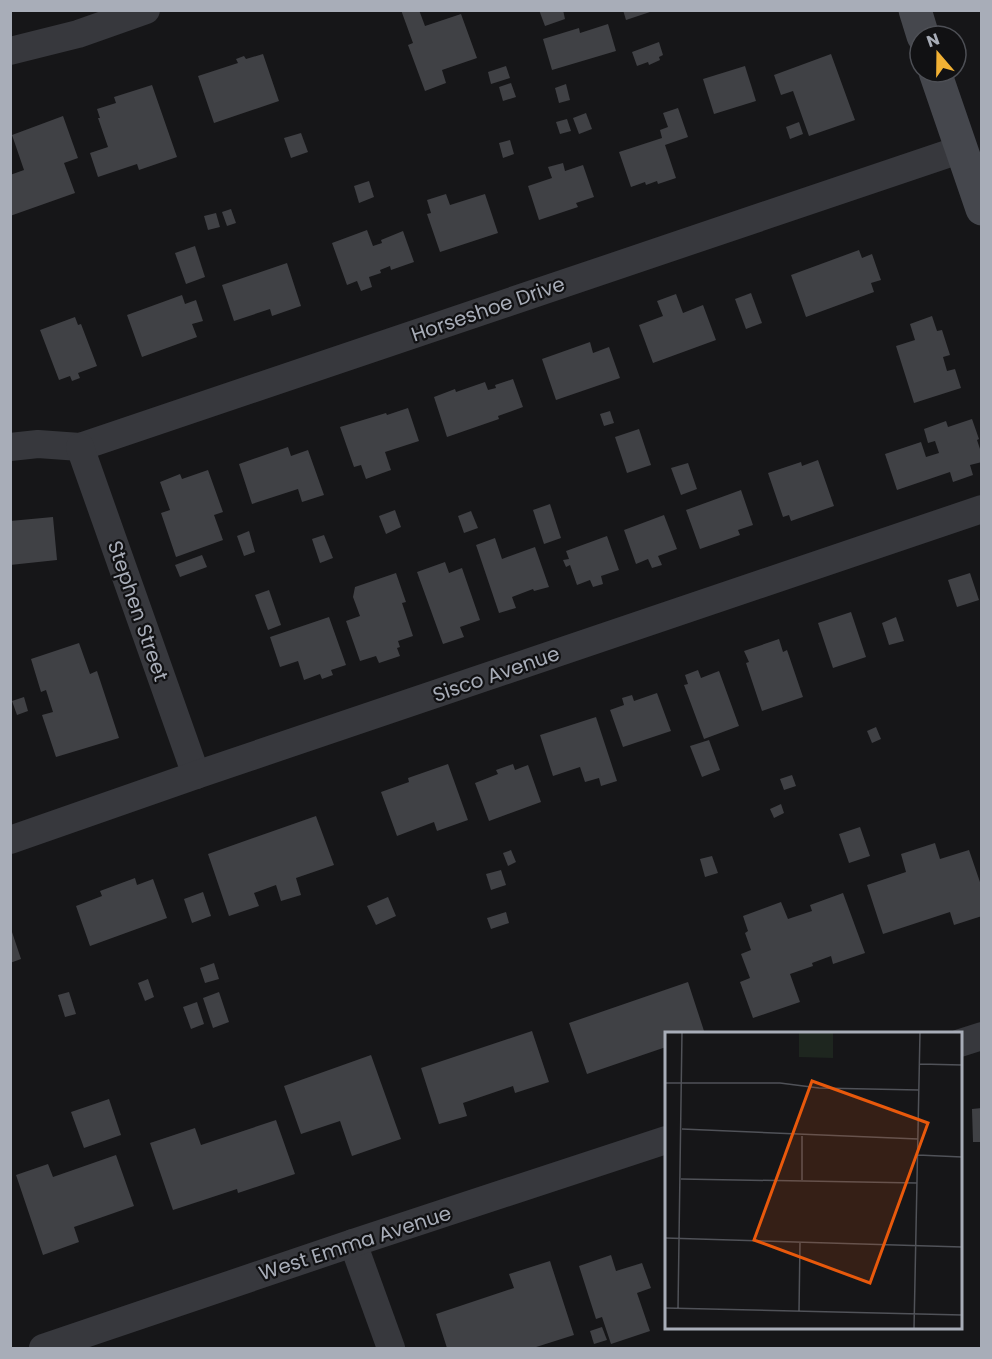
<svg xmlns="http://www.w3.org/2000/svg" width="992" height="1359" viewBox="0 0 992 1359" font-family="Poppins,sans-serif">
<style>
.building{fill:#404145}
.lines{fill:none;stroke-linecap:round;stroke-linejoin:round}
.street{stroke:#37383d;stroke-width:28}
.secondary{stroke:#45474d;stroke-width:33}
.labels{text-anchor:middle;stroke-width:4.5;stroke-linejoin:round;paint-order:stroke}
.street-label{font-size:20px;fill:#a8adb8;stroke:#111113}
.inset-road{fill:none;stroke:#505258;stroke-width:1.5}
.view{fill:#e8590c;fill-opacity:0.15;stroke:#e8590c;stroke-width:3}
.inset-edge{fill:none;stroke:#a8adb8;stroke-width:3}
</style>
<rect width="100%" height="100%" fill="#161618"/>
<!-- building -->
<g class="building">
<polygon points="401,10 419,10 425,26 461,14 477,58 442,70 446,83 425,91 408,45 413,43"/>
<polygon points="539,10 563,10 565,19 545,26"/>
<polygon points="623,10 653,10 653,11 626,20"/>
<polygon points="608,24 616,51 552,70 543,39 579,28 580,33"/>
<polygon points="659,42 663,55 659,57 660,60 649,65 648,62 637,66 632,52"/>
<polygon points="263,54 279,101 214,123 198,76 238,63 236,59 244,56 246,59"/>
<polygon points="831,54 855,120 809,136 793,91 781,95 774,75"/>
<polygon points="506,66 510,78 491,84 488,72"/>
<polygon points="745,66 756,101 714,114 703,79"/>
<polygon points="511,83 516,97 503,101 499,87"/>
<polygon points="566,84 570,100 559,103 555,88"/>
<polygon points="152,85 177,157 139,170 137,164 98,177 90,153 108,147 98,118 100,118 97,109 116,103 114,97"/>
<polygon points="678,108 688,137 665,145 676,178 658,184 657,181 646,185 645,182 631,187 619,152 662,138 660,130 668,127 663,113"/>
<polygon points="586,113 592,129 579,134 573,118"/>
<polygon points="63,116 78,158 64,163 75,193 10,216 10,175 24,170 12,135"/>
<polygon points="567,119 571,131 560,134 556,122"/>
<polygon points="799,122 803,134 790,139 786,127"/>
<polygon points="301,133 308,152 291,158 284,138"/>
<polygon points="510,140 514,154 503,158 499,143"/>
<polygon points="563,163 565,171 583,165 594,197 576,203 578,207 539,220 528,186 552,178 548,167"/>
<polygon points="369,181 374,197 359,203 354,186"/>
<polygon points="446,194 450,205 485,194 498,233 440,252 427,214 431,213 427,200"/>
<polygon points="231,209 236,223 227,226 222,212"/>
<polygon points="216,213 220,227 208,230 204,216"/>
<polygon points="367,230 373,246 382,243 381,240 403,231 414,262 391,270 390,266 380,270 381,273 369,277 372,287 361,291 357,281 347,285 332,243"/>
<polygon points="195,246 205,277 186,284 175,253"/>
<polygon points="859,250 862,258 872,254 881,280 871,283 874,292 806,317 791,275"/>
<polygon points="287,263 301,306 272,316 270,309 234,321 222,285"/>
<polygon points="751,293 762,323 746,329 735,299"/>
<polygon points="676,294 683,313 703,305 716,340 653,363 639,325 663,316 657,301"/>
<polygon points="182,295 185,304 196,300 203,321 192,324 197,337 142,357 127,315"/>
<polygon points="932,316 937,331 942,330 950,355 943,357 947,371 955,369 961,388 914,403 896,346 915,340 910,324"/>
<polygon points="75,317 78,325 81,324 97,366 78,373 80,378 72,381 70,376 59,380 40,330"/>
<polygon points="590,342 593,353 609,347 620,378 556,400 542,359"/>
<polygon points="513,379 523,407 498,416 499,419 447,437 434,397 455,389 456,392 485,382 488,390 496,388 495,385"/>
<polygon points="408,408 419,441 385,452 391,470 366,479 361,465 354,467 340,427 386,413 387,415"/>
<polygon points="610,411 614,423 604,426 600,414"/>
<polygon points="972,419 979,439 977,440 982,455 982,462 970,465 973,475 953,482 950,472 897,490 885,454 921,442 926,457 939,453 935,441 928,443 924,429 946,421 948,427"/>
<polygon points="639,429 651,465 627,473 615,437"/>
<polygon points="288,447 291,456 308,450 324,495 302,502 298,489 252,504 239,464"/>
<polygon points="818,460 834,506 791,521 789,515 783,517 768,473 801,462 802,466"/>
<polygon points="688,463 697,489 681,495 671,468"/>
<polygon points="208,470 223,512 214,515 223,540 176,557 161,513 170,510 160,482 180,474 182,479"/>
<polygon points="741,490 753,525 738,530 740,535 700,549 686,510"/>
<polygon points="550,504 561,538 544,544 533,510"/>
<polygon points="395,510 401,527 386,534 379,516"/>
<polygon points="471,511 478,528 464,533 458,516"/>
<polygon points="664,515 677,549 658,556 662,565 652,568 648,559 636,564 624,530"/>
<polygon points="53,517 57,560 10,565 10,521"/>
<polygon points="249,531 255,552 244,556 237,536"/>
<polygon points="324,535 333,558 320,563 312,539"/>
<polygon points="607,536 619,570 601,576 603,584 593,587 590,580 577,585 570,565 566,567 563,560 569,559 566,551"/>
<polygon points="495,538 502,559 535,547 549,587 534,591 533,589 512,597 516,608 499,613 476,545"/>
<polygon points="202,555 207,567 180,577 175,565"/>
<polygon points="445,562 449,573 462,568 480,620 460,627 464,637 443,644 417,572"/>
<polygon points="396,573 406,602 402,603 413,636 398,641 400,647 397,648 400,656 379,663 376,656 360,661 346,621 360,616 353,597 355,587"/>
<polygon points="970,573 979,600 957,607 948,580"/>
<polygon points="269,590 281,625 268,630 255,595"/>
<polygon points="851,612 866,657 833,668 818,623"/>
<polygon points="329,617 346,665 331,670 333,675 322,679 320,674 304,680 298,661 280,667 270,637"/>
<polygon points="896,617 904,641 889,645 882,623"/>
<polygon points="779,639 783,652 787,650 803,697 762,711 746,663 749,662 744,651"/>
<polygon points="79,643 90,674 97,671 119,738 56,757 42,715 53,712 46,690 41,692 31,659"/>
<polygon points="698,670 701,678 719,671 739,726 704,739 684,685 688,684 685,675"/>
<polygon points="657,693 671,731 623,747 610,710 624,705 622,698 632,695 634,701"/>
<polygon points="24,697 28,711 17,715 12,701"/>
<polygon points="596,717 617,781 601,786 599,778 585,782 580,767 553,776 540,735"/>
<polygon points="876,727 881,739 872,743 867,731"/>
<polygon points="709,740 720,770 702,777 690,746"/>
<polygon points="448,764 468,820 437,831 434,822 397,836 381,792 409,782 408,778"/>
<polygon points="513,764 515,770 528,765 541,802 489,821 475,783 498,774 496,770"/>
<polygon points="792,775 796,786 784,790 780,779"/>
<polygon points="781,804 784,813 774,818 770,809"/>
<polygon points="316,816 334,865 296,878 301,895 281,901 276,885 254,893 259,906 229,916 208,854"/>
<polygon points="860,827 870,856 849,863 839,834"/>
<polygon points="935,843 940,859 969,850 982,888 982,916 954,925 950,912 883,934 867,885 906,872 901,854"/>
<polygon points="511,850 516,862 508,866 503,853"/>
<polygon points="712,856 718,873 705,877 700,859"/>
<polygon points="501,870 506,885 491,890 486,874"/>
<polygon points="135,878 137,885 153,879 167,918 90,946 76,906 102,896 100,891"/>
<polygon points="203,892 211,916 192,923 184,899"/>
<polygon points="843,893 865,953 833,964 831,956 812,963 813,966 790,974 800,1002 753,1018 740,982 750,978 741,954 751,950 745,933 748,931 743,916 781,902 788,919 812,911 810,905"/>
<polygon points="388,897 396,916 376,925 367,906"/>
<polygon points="506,912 509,923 491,929 487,918"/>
<polygon points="11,929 21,959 10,963 10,930"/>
<polygon points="214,963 219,979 205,983 200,968"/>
<polygon points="148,979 154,997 145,1001 138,983"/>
<polygon points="688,982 705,1034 666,1034 666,1047 587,1074 569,1023"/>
<polygon points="69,992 76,1014 65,1017 58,995"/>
<polygon points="219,992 229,1022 213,1028 203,998"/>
<polygon points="197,1002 204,1024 191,1029 183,1007"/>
<polygon points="532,1031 549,1082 515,1093 513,1086 463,1103 467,1116 439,1124 421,1068"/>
<polygon points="371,1055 401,1139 352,1156 340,1121 301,1134 284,1086"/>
<polygon points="109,1099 121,1135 84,1148 71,1112"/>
<polygon points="982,1108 982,1142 973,1142 972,1109"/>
<polygon points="276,1120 295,1174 238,1193 237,1189 173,1210 150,1143 195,1128 201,1145"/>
<polygon points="116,1155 134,1206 74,1227 79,1242 43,1255 16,1175 48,1164 53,1177"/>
<polygon points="611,1255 616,1271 642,1263 651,1288 637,1293 650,1331 611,1344 602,1317 596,1319 579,1266"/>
<polygon points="550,1261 574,1335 533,1348 447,1348 436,1314 514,1288 509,1274"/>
<polygon points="602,1327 607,1340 594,1344 590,1331"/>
</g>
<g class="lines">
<!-- street -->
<g class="street">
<polyline points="10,51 78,34 146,10"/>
<polyline points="10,447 38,444 80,447 962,149"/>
<polyline points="80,447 196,775"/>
<polyline points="10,840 196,775 982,509"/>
<polyline points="960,1043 982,1036"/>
<polyline points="353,1243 391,1348"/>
<polyline points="43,1348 353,1243 666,1140"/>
</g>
<!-- secondary -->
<g class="secondary">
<polyline points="915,10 923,36"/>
<polyline points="935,72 982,209"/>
</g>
</g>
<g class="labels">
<!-- street labels -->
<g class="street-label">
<text transform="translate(488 309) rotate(-19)" y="7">Horseshoe Drive</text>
<text transform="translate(138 611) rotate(71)" y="7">Stephen Street</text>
<text transform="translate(496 674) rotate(-19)" y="7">Sisco Avenue</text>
<text transform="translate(355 1243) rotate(-18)" y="7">West Emma Avenue</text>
</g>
</g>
<!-- overview -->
<g transform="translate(665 1032)">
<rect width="297" height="297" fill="#161618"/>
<path d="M134,0h34v26l-34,-1z" fill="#1e261f"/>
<path class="inset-road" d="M255,32l42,1M0,51h115l39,5 100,2M17,97l236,10M253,123l44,2M16,147l236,4M137,148v-44M0,206l297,9M0,276l297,7M13,277l4,-277M134,280l1,-70M249,297l6,-297"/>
<path class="view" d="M147,49l116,42 -58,160 -116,-43z"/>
<rect width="297" height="297" class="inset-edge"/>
</g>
<!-- border -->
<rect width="992" height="1359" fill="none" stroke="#a8adb8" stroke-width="24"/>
<!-- north arrow -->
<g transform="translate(938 54) rotate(340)"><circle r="28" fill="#111113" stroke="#4d4f55" stroke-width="1.5"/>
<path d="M0-4.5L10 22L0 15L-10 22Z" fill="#f2b134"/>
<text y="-9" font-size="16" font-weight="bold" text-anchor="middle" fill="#a8adb8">N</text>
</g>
</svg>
